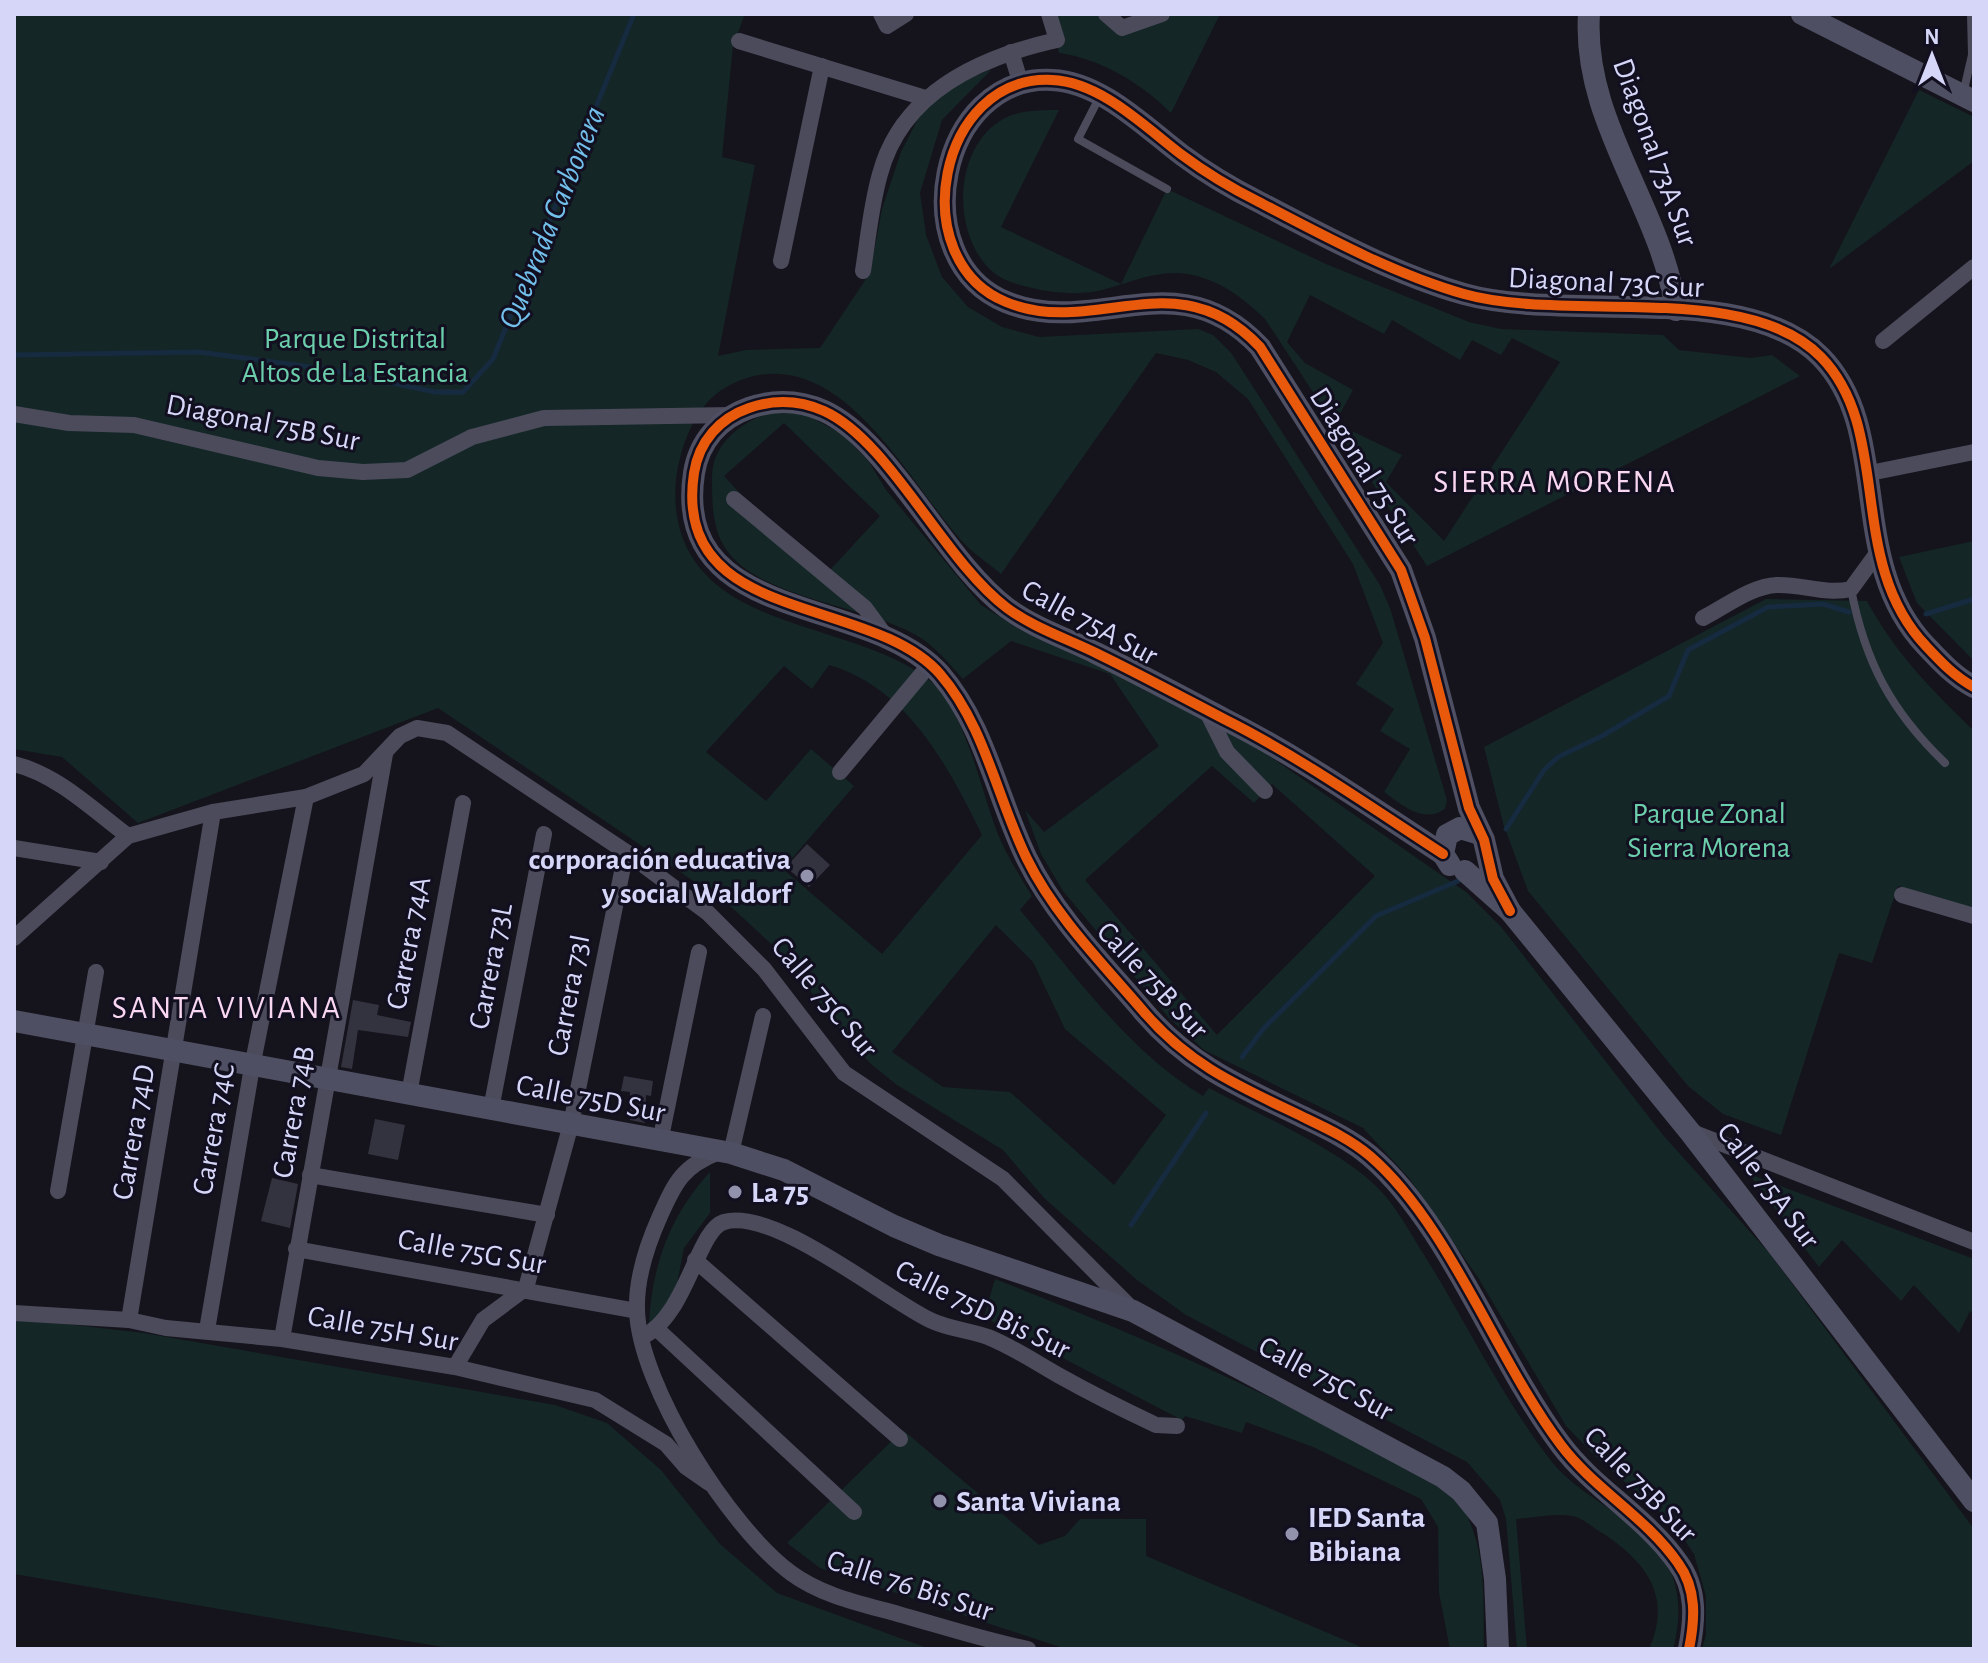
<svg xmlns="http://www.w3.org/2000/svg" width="1988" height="1663" viewBox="0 0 1988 1663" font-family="'Alegreya Sans',sans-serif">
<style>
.green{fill:#142626;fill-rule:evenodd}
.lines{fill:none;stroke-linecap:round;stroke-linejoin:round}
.stream{stroke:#162a40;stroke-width:5}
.building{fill:#33323f}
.lane{stroke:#4b4b5c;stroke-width:8}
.street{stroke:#4b4b5c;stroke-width:16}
.secondary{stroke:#4e4f62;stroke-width:22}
.cycleway-casing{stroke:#121020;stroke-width:15}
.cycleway{stroke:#e8590c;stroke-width:10}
.poi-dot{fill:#9292ac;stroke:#121020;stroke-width:3}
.labels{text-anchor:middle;stroke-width:6;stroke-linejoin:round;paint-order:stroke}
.street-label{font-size:30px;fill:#d6d6f9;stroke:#121020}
.park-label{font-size:30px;fill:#6ccfac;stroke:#121020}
.poi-label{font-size:30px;font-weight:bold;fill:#d6d6f9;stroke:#121020;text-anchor:start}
.water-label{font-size:32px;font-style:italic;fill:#72bfeb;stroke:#121020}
.neighbourhood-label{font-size:32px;letter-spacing:2px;fill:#f9d7f0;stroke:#121020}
</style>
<rect width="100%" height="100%" fill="#15141c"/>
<!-- green -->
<g class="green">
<path d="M14,14h731l-12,32 -11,111 33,8 -37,191 28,-6 74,-2 50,-75 12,-64 19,-57 19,-37 34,-30 38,-16 -50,51 -22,73 6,42 16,42 26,30 34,20 37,10 159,-8 15,6 19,19 148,231 10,23 57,192 -2,9c-22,15 -43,-4 -61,-17l26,-43 -30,-18 14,-22 -38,-25 27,-41 -30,-79 -105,-165 -32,-27 -28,-12 -32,-7 -155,221c-13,-11 -30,-22 -41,-35 -51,-58 -118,-191 -213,-161 -32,10 -49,30 -61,61 -15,39 -16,85 8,121 47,70 167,68 234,119 36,27 53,111 69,153 9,22 22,43 35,64l-12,14c55,65 109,142 183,186l6,-8c47,25 131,62 167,98 18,17 32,43 45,64 44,69 80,147 131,212 33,41 98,60 119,110 10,26 9,51 2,77h-24c24,-54 -4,-89 -50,-118 -8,-5 -18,-14 -27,-15 -17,-3 -39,2 -56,3l11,130h-10l-11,-130 -6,-19 -33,-38 -281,-147 -49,-35 -93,-82 -41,-48 -106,-65 -26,-21 -25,-27 -66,-85 -51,-47 -291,-197 -300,115 -76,-66 -48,-8zM829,665c79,23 119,101 153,170l-100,119 -99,-85 71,-83 -43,-37 -45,52 -60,-49 78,-86 28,23zM996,925l37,37 32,67 101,86 -52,70 -104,-93 -67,-5 -51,-35z"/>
<path d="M1049,14h68l8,19 50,-19h45l-49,99c-30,-30 -70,-54 -112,-60z"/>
<polygon points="1919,90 1974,117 1974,161 1829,269"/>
<path d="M1059,110l-58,117 120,57 46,-95 159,75 143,58 32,7 162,6 16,15 72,8 21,-3 28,21 -373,190 -162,-247c-22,-21 -46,-40 -78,-45 -30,-5 -60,10 -89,17 -21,4 -46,2 -66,-3 -13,-3 -29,-7 -39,-16 -43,-37 -40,-127 12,-154 16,-8 37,-8 54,-8zM1310,295l74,39 8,-14 68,40 12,-20 29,15 11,-17 48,24 -116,179 -58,-59 16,-27 -67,-32 18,-33 -48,-27 -18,-21z"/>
<path d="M773,411l32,3 37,20 27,28 17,28 95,115 35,22 44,21 40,12 139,75 227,157 36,36 161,207 107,119 204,275v120h-272l4,-14v-39l-12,-42 -20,-30 -76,-65 -32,-33 -87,-147 -70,-101 -46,-50 -159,-78 -35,-32 -106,-127 -22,-37 -16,-44 19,22 115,-86 -49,-72 -99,-33 -48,38c-12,-13 -24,-28 -39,-39 -51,-35 -165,-40 -198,-91 -14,-20 -14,-47 -14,-71 0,-36 30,-56 61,-67zM784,423l96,93 -50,54 -71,-56 -35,-38zM1212,766l42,37 18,-19 103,92 -158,159 -132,-155z"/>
<polygon points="1974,541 1974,661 1917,603 1899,557"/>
<path d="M1766,599l101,2c28,52 65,89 107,130v178l-76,-23 -26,77 -33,-10 -58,182 -58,-21 -35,-28 -160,-195 -25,-68 -19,-76z"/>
<path d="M710,1172v41l-26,35 -10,51 -25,27c2,-59 21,-111 61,-154z"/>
<polygon points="1749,1174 1974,1259 1974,1314 1970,1311 1959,1333 1914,1285 1901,1301 1842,1240 1819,1267"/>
<path d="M995,1279c130,51 258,106 381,173 30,16 71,30 89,60 22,40 18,92 19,137h-34l-11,-56 -1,-66 -17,-28 -108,-52 -67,-25 -4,11 -57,-17 -3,4 -198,-103z"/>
<polygon points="14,1318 144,1333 555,1405 607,1423 661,1470 720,1544 777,1593 930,1649 454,1649 14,1574"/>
<polygon points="903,1430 1039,1545 1065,1536 1080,1519 1146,1519 1146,1556 1366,1649 1066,1649 820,1568 787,1543"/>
</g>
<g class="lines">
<!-- stream -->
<g class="stream">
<polyline points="14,355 199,352 326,369 435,392 463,392 493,359 634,14"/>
<polyline points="1926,614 1974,599"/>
<polyline points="1506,829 1544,770 1558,757 1602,736 1669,696 1688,650 1768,607 1823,604 1849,612"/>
<polyline points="1242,1057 1264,1028 1376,916 1458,881"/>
<polyline points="1131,1225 1206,1113"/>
</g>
</g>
<!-- building -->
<g class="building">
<polygon points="807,844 830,865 809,887 786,867"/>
<polygon points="353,1000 379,1005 377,1015 411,1022 408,1037 358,1030 352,1069 341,1067"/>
<polygon points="624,1076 653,1081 651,1096 646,1095 645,1123 630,1120 630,1092 621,1091"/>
<polygon points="375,1119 405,1125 398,1160 368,1154"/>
<polygon points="272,1178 298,1184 290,1228 261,1221"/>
</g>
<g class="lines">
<!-- lane -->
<g class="lane">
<polyline points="1963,94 1972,55 1971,14"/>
<polyline points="1100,96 1078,139 1167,189"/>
<path d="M1851,589c14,73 40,122 94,174"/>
</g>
<!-- street -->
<g class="street">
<polyline points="881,14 887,26 906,14"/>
<polyline points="1106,14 1122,28 1162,14"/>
<polyline points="739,41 925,98"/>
<polyline points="1011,52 1021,84"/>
<polyline points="781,261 822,66"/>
<path d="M863,271c5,-32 8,-66 17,-97 22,-82 100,-117 177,-134l-8,-26"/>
<polyline points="1883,341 1974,267"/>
<polyline points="14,414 69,423 134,425 318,468 363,472 407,470 472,437 544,418 732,415"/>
<polyline points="1865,474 1974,452"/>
<polyline points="734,499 865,608 887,638"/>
<path d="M1703,618c22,-11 48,-32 74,-33 25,-1 49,10 74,4l27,-37"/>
<polyline points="1205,708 1227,752 1265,791"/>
<path d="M14,764c44,11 78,45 114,72"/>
<polyline points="840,772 930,664"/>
<polyline points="14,848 101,862"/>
<polyline points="1902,895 1974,916"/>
<polyline points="14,938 128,836 213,812 306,797 364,774 400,736 417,728 447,733 626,852 708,913 764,969 844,1073 1003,1179 1132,1309"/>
<polyline points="409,1094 463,803"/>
<polyline points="491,1109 544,834"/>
<polyline points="1692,1132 1974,1242"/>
<polyline points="660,1142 699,952"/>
<path d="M719,1152c-36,14 -44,30 -59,64 -13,29 -24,62 -23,94 2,76 93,218 154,263 31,23 71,31 107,41 43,12 86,26 130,35"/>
<polyline points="731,1153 763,1016"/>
<polyline points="310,1175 547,1215"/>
<polyline points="58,1191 96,972"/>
<polyline points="296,1249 637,1311"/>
<polyline points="695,1260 900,1439"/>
<polyline points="14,1313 129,1320 166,1328 282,1339 455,1367 595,1400 666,1444 686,1467 709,1483"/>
<polyline points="129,1320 213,812"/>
<polyline points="207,1330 252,1067 306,797"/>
<polyline points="658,1330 854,1512"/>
<path d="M642,1337c45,-21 55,-107 82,-115 49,-15 159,75 206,98 18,9 39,10 58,17 25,10 47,25 70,38 32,18 64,34 98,50l21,1"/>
<polyline points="282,1339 385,754"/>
<polyline points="455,1367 483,1320 526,1288 571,1124 626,852"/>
</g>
<!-- secondary -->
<g class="secondary">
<path d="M1589,14c-7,108 72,192 87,296"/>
<polyline points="1802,14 1974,101"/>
<path d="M1443,854c-71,-46 -143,-97 -219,-135 -42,-22 -83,-44 -126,-65 -30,-15 -64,-26 -91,-46 -64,-48 -117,-167 -183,-197 -25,-11 -49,-12 -75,-3 -29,10 -50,33 -55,65 -23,153 176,121 246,201 45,52 57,124 87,185 28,57 76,105 117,153 46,54 97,75 159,105 23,11 47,22 67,39 80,69 126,203 191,289 33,44 85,72 117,118 19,26 17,56 11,86"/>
<polyline points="1450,865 1443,854 1447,835 1460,828 1480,834"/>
<polyline points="1465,871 1510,911 1690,1132 1974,1501"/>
<path d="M1510,911l-17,-32 -9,-39 -15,-32 -44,-170 -24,-68 -141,-223c-84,-89 -164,-8 -254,-45 -103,-42 -68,-228 46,-222 49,2 93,47 130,75 24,18 51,34 77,47 65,34 135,72 205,92 103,29 282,-14 357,63 73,75 24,204 105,289 15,16 29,31 48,41"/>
<polyline points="14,1021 731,1153 784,1170 894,1226 939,1245 1133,1311 1443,1477 1461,1491 1487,1523 1495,1579 1498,1649"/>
</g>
<!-- cycleway casing -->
<g class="cycleway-casing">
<g id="cycleway">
<path d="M1443,854c-71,-46 -143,-97 -219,-135 -42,-22 -83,-44 -126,-65 -30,-15 -64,-26 -91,-46 -64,-48 -117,-167 -183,-197 -25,-11 -49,-12 -75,-3 -29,10 -50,33 -55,65 -23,153 176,121 246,201 45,52 57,124 87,185 28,57 76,105 117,153 46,54 97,75 159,105 23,11 47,22 67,39 80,69 126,203 191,289 33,44 85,72 117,118 19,26 17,56 11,86"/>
<path d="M1510,911l-17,-32 -9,-39 -15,-32 -44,-170 -24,-68 -141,-223c-84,-89 -164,-8 -254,-45 -103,-42 -68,-228 46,-222 49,2 93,47 130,75 24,18 51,34 77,47 65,34 135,72 205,92 103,29 282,-14 357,63 73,75 24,204 105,289 15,16 29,31 48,41"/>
</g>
</g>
<!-- cycleway -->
<use href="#cycleway" class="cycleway"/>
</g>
<!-- markers -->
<g class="poi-dot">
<circle cx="807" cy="876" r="8"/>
<circle cx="735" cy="1192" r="8"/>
<circle cx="940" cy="1501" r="8"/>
<circle cx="1292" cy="1534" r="8"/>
</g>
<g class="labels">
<!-- street labels -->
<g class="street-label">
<text transform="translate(1656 152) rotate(70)" y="10">Diagonal 73A Sur</text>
<text transform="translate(1606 282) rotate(3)" y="10">Diagonal 73C Sur</text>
<text transform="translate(263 422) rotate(11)" y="10">Diagonal 75B Sur</text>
<text transform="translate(1365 466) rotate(58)" y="10">Diagonal 75 Sur</text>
<text transform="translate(1090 622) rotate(28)" y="10">Calle 75A Sur</text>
<text transform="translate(408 943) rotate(-79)" y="10">Carrera 74A</text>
<text transform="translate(490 966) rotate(-79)" y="10">Carrera 73L</text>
<text transform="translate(1153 980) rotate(47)" y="10">Calle 75B Sur</text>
<text transform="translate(568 995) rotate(-79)" y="10">Carrera 73I</text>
<text transform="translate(825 997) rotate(50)" y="10">Calle 75C Sur</text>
<text transform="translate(591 1098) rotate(11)" y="10">Calle 75D Sur</text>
<text transform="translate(293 1112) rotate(-80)" y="10">Carrera 74B</text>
<text transform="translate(213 1129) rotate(-80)" y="10">Carrera 74C</text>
<text transform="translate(133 1132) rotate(-80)" y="10">Carrera 74D</text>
<text transform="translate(1769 1185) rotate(53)" y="10">Calle 75A Sur</text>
<text transform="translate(472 1251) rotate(10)" y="10">Calle 75G Sur</text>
<text transform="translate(983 1309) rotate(26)" y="10">Calle 75D Bis Sur</text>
<text transform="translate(383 1328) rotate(10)" y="10">Calle 75H Sur</text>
<text transform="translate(1326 1378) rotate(28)" y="10">Calle 75C Sur</text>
<text transform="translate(1641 1484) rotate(46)" y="10">Calle 75B Sur</text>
<text transform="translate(910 1585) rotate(18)" y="10">Calle 76 Bis Sur</text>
</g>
<!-- park labels -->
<g class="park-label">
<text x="355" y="348">Parque Distrital<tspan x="355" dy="34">Altos de La Estancia</tspan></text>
<text x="1709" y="823">Parque Zonal<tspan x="1709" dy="34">Sierra Morena</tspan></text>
</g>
<!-- poi labels -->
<g class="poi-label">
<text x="791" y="869" text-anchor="end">corporación educativa<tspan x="791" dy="34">y social Waldorf</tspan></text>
<text x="751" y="1202">La 75</text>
<text x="956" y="1511">Santa Viviana</text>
<text x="1308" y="1527">IED Santa<tspan x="1308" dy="34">Bibiana</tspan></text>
</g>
<!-- water labels -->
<g class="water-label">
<text transform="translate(551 217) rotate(-68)" y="11">Quebrada Carbonera</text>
</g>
<!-- neighbourhood labels -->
<g class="neighbourhood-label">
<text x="1555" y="492">SIERRA MORENA</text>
<text x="227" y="1018">SANTA VIVIANA</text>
</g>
</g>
<!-- border -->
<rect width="1988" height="1663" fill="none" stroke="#d6d6f9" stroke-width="32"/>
<!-- north arrow -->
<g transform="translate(1932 56)" stroke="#121020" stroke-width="6" paint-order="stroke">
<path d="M0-6L14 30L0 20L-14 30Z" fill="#d6d6f9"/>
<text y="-12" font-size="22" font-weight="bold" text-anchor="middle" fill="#d6d6f9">N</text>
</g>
</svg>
